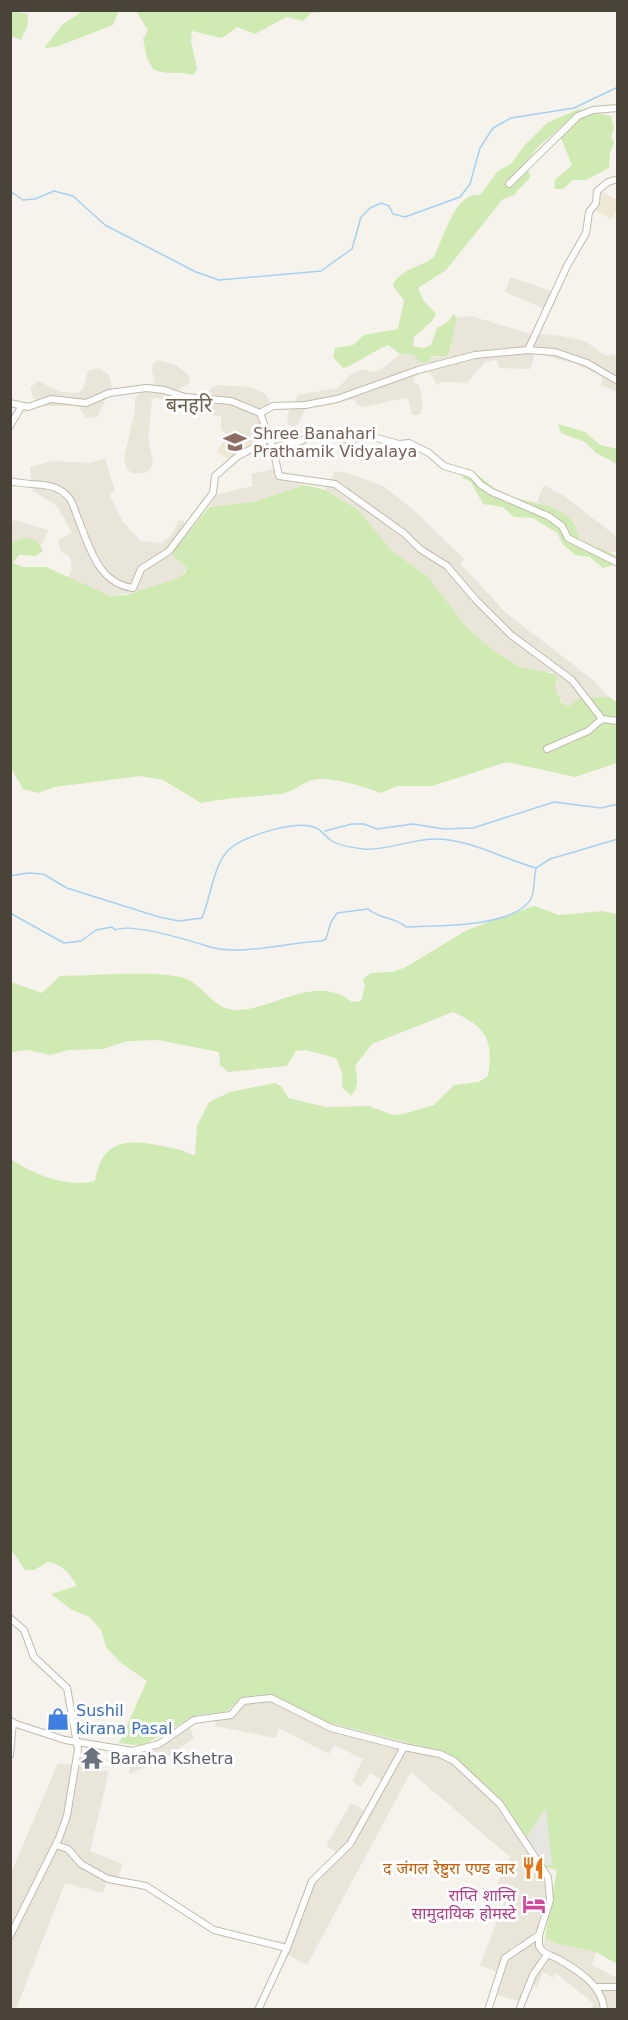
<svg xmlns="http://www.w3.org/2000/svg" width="628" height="2020" viewBox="0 0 628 2020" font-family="'DejaVu Sans','Noto Sans Devanagari',sans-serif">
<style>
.residential{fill:#e9e5d9}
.education{fill:#efe8d5}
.green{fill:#cfeab3}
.parking{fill:#e7e5e2}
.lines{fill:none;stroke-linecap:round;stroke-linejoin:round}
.stream{stroke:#a7d1f2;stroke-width:1.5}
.minor-casing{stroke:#c1bbad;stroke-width:8}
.minor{stroke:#fff;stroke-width:6}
.labels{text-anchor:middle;stroke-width:6;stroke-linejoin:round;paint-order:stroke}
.education-label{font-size:16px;fill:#785e54;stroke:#fff;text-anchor:start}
.shop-label{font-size:16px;fill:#366cbe;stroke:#fff;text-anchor:start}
.worship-label{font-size:16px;fill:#5b616d;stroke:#fff;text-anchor:start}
.food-label{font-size:16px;fill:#c56008;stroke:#fff;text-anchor:end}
.hotel-label{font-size:16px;fill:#b23c85;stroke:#fff;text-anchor:end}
.quarter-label{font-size:20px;fill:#6d624f;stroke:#fff}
</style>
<rect width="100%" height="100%" fill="#f5f3eb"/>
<!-- residential -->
<g class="residential">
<polygon points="510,277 554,292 545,309 505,292"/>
<polygon points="471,316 531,334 555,335 585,341 606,356 612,354 617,357 617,392 601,385 602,376 576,364 535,353 531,369 500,368 496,360 485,362 467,383 442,382 437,385 430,373 416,373 414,383 419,385 423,404 420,415 412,415 408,399 405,398 364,407 357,405 355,399 306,408 298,424 292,427 288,424 287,415 298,395 338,388 350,375 363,369 371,372 380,370 402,353 441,357 451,349 451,334 457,318"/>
<polygon points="158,360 176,365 190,377 189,383 179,389 180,401 174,404 158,398 152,399 148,439 153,461 150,470 144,473 132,473 127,469 124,458 135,411 135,398 155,382 152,370 153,364"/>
<polygon points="99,368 109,375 112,386 97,417 86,418 79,407 73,406 44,406 34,399 30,388 38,381 61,392 78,393 83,389 88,371"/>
<polygon points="218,385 251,387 266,394 270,402 258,414 263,432 262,438 256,443 247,447 248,437 232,428 227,435 221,429 221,416 207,414 204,405 206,396 211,388"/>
<polygon points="105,458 115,491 109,494 123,522 141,541 161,543 171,536 179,520 184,522 187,532 173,551 176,559 187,567 181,577 142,591 109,596 68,578 72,569 70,557 61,552 58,541 72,532 56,505 33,491 30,467 53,461 90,463"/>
<polygon points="273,469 276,479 305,485 253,502 209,507 218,494 253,486 251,474"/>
<polygon points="335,471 348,473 383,486 416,512 464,559 461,564 506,613 591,678 609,697 581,698 568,708 560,699 555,686 558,682 553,672 538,672 520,667 498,654 467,628 433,584 393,552 357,509 325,490"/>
<polygon points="544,485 564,496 617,537 617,552 605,552 595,546 584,543 577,535 575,523 565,515 537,502"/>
<polygon points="14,520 48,530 42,545 38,542 11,545 11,525"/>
<polygon points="258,1695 271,1696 327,1722 441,1751 457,1759 486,1786 529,1845 527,1851 545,1880 547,1895 539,1927 532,1936 512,1948 504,1956 498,1972 480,1965 509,1890 497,1884 510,1857 411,1772 307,1965 284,1953 311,1881 338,1853 326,1846 351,1803 366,1811 384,1781 370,1773 361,1787 352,1781 363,1759 334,1745 329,1754 279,1728 276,1738 215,1726 217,1714 226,1712 245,1697"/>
<polygon points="190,1727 194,1738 159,1762 129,1774 132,1755 161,1746"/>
<polygon points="58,1763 109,1771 90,1851 122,1864 118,1880 106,1883 103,1893 65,1883 16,2009 11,2010 11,1873"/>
<polygon points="545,1937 555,1943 596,1952 592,1965 617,1978 617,2009 607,2009 601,1985 550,1950 544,1945"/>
<polygon points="534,1942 544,1955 557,1960 595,1989 600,2009 591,2009 594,2004 556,1973 553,1978 543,1972 537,1987 530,1983 522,2002 494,1994 506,1960"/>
</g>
<!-- education -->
<g class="education">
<polygon points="599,190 617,200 617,210 611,220 593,208"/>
<polygon points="232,428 248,438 247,447 228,459 217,452"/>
</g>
<!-- green -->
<g class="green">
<polygon points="10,11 28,14 27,27 21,40 11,36"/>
<polygon points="83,11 119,11 113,25 56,47 44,48 63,24"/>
<path d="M136,11h200l-25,2 -8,8 -17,-4 -31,17 -18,-7 -15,11 -30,-7 -1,10 6,28 -4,6c-16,-5 -27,1 -40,-6l-6,-11 -4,-19 5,-9z"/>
<path d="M579,109l2,1 -42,36 -13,16 4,15c-4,8 -12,10 -15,18l-12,4 -57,71 -28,18 5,12 13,14 -4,7 -18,16 -1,9 10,2 8,-3 6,-17 12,-7 4,-7 4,4c-4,11 -5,31 -10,38h-16l-1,5 -8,2 -9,-9h-13l-12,-9c-11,4 -39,23 -45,23l-10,-11 2,-9 18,-3 11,-10 34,-6 6,-29 -11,-14c4,-16 28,-19 40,-28 10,-16 21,-67 47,-63l18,-24 13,-7 13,-18 23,-23z"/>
<polygon points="592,112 611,116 614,128 611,137 614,142 610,153 609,168 586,180 573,180 563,189 554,189 555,180 572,165 560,136 580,116"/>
<polygon points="558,424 585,432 600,445 617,449 617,464 596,453 585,442 561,433"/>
<path d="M468,468c5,2 35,28 44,34l4,-4c18,5 44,8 57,24 4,5 4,12 7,18l33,14 4,3v7l-14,4 -13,-11 -15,-2 -12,-11 -6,-11 -24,-15 -19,-1 -11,-10 -20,-3 -12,-22 -9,-4z"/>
<path d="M305,485l20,5 32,19 36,43 35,25 39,51 31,26 22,13 35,7 3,5 -3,7 6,16 7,5 12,-9 29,-1 8,5v61l-42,14 -68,-15 -75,24h-35l-16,7c-16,-6 -54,-19 -72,-12 -10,4 -18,12 -29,13 -27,3 -53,3 -79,9l-38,-23 -23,-4 -85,11 -17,6 -15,-4 -12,-21v-224c11,-9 27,-8 32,7l-7,5 -17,-1 -6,8 10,4h23l64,29 16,-1 50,-16 9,-6 2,-6 -13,-10 -1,-6 36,-44 44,-5z"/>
<path d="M534,906l25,9 44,-4 14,3v1050l-21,-12 -41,-9 -10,-6 12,-67 -12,-3c-31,-41 -57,-91 -104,-116l-114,-29 -56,-26 -13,-1 -13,2 -20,15 -29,3 -54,31 -23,-3 28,-62 -26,-18 -15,-16 -5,-17 -11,-13 -18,-7 -21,-16 26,-8c-8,-13 -13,-21 -29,-24l-14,8h-9l-14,-21v-390c23,16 56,29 84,22 8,-50 43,-40 82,-32 6,1 11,5 18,6l2,-29 12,-24 21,-10 45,-9 7,4 6,11 38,9 43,-1 24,9 10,-1 31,-9 20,-20 25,-3 9,-6c6,-35 -2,-50 -35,-64l-81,32 -17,22c3,12 4,21 -4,30l-9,-9v-14l-6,-15 -31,-8 -9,1 -9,15 -59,6 -8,-7 -1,-13 -61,-12 -30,1 -25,8 -35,1 -17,5 -24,-5 -16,2v-70l31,11 18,-17c31,0 97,-6 124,2 21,7 29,33 54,32 36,-1 79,-37 114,-8l9,-1 4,-15 -2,-7 8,-6 22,-1 13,-5 61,-37z"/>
</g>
<!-- parking -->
<polygon class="parking" points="546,1808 552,1865 545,1865 526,1838"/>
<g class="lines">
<!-- stream -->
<g class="stream">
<polyline points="10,191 23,200 35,199 54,191 73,196 105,225 196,272 219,280 321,271 352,249 361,217 370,208 381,203 389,206 393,214 405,217 460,197 470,184 480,148 493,128 511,118 574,108 618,87"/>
<polyline points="325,831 352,824 364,824 377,829 413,824 444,829 473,828 554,802 601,808 618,804"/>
<path d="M10,876l18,-3 15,1 24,14 92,29 20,4 23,-3c8,-19 11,-48 23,-64 12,-17 65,-32 85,-28 11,2 13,9 22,15 6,4 23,7 31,8 24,2 48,-10 72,-10 35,0 68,20 101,29l14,-9 68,-20"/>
<path d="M10,913l54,30 17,-2 15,-11 16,-3 3,3c17,-8 76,11 95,17 32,9 79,-5 112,-6l4,-2 5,-17 6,-9 31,-4c13,11 26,7 38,18 31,-2 97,1 121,-23 9,-8 6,-24 9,-35"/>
</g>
<!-- minor casing -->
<g class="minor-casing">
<g id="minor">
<polyline points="509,184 578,116 593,110 618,108"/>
<polyline points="528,350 567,266 586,233 589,212 596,203 597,191 608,182 618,179"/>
<polyline points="10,403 28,407 51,399 86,403 109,393 146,388 164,390 185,397 231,401 260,413 273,406 305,405 337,399 418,370 475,355 528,350 555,352 587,363 618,381"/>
<polyline points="260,413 273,448 279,476 335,484 405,534 420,549 447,566 477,601 511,635 572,680 602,719"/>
<polyline points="10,426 21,407"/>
<polyline points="273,448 301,441 315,433 324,433 347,440 369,436 399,444 409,443 429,453 444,466 471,474 481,485 492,492 548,516 562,526 568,538 618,563"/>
<path d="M10,481c21,6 45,-2 60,18 3,4 5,12 7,17 12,29 20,67 56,72l8,-19 28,-18 44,-58 2,-17 23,-20 25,-13 5,-6"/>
<polyline points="547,749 588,731 602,719 618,721"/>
<polyline points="10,1618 24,1630 34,1657 67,1688 78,1749 67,1816 59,1838 10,1936"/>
<path d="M10,1722l55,18 68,11 26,-7 35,-24 37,-5 12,-14 28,-3 60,30 73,19 36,7 14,7 46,43 48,73 2,23 -11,35v11c5,9 11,8 19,13 20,11 45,27 46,51"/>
<polyline points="10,1755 13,1722"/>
<polyline points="56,1845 68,1849 81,1864 108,1879 146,1886 214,1930 287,1948 312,1881 350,1844 404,1747"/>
<polyline points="598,1987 618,1987"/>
<polyline points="258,2010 287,1948"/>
<polyline points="488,2010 505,1958 539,1935"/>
<polyline points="519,2010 533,1975 547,1955"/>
</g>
</g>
<!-- minor -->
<use href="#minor" class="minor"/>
</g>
<!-- icons -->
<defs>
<g id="school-bare" transform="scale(1.8)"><path d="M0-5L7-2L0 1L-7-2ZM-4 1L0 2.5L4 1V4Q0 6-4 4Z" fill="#8d6e63" stroke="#fff" stroke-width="2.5" paint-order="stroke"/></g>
<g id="shop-bare" transform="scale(1.8)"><path d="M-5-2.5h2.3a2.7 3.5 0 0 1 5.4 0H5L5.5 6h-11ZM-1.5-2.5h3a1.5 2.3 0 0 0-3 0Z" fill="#3f7fe0" stroke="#fff" stroke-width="2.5" paint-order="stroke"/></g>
<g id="temple-bare" transform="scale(1.8)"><path d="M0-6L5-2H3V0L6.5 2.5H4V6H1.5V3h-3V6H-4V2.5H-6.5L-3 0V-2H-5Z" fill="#6b7280" stroke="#fff" stroke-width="2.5" paint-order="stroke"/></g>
<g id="restaurant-bare" transform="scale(1.8)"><path d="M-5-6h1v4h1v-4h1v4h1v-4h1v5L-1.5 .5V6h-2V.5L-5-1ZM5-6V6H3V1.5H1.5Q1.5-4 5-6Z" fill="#e8710a" stroke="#fff" stroke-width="2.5" paint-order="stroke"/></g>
<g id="hotel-bare" transform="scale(1.8)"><path d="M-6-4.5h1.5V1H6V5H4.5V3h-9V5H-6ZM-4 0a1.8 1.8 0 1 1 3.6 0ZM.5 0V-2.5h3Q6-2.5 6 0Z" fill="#d1479c" stroke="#fff" stroke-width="2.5" paint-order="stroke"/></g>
</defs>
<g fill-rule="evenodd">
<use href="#school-bare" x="235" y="442"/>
<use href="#shop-bare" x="58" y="1719"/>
<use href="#temple-bare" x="92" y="1758"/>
<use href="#restaurant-bare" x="533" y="1868"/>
<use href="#hotel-bare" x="534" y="1904"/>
</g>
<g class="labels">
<!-- education labels -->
<g class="education-label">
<text x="253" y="439">Shree Banahari<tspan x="253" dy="18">Prathamik Vidyalaya</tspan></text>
</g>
<!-- shop labels -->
<g class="shop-label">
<text x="76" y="1716">Sushil<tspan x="76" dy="18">kirana Pasal</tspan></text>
</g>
<!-- worship labels -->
<g class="worship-label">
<text x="110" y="1764">Baraha Kshetra</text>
</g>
<!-- food labels -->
<g class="food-label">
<text x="515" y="1874">द जंगल रेष्टुरा एण्ड बार</text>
</g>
<!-- hotel labels -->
<g class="hotel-label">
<text x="516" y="1901">राप्ति शान्ति<tspan x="516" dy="18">सामुदायिक होमस्टे</tspan></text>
</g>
<!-- quarter labels -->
<g class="quarter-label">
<text x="189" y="412">बनहरि</text>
</g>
</g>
<!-- border -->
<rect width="628" height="2020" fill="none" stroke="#4a4438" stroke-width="24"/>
</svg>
